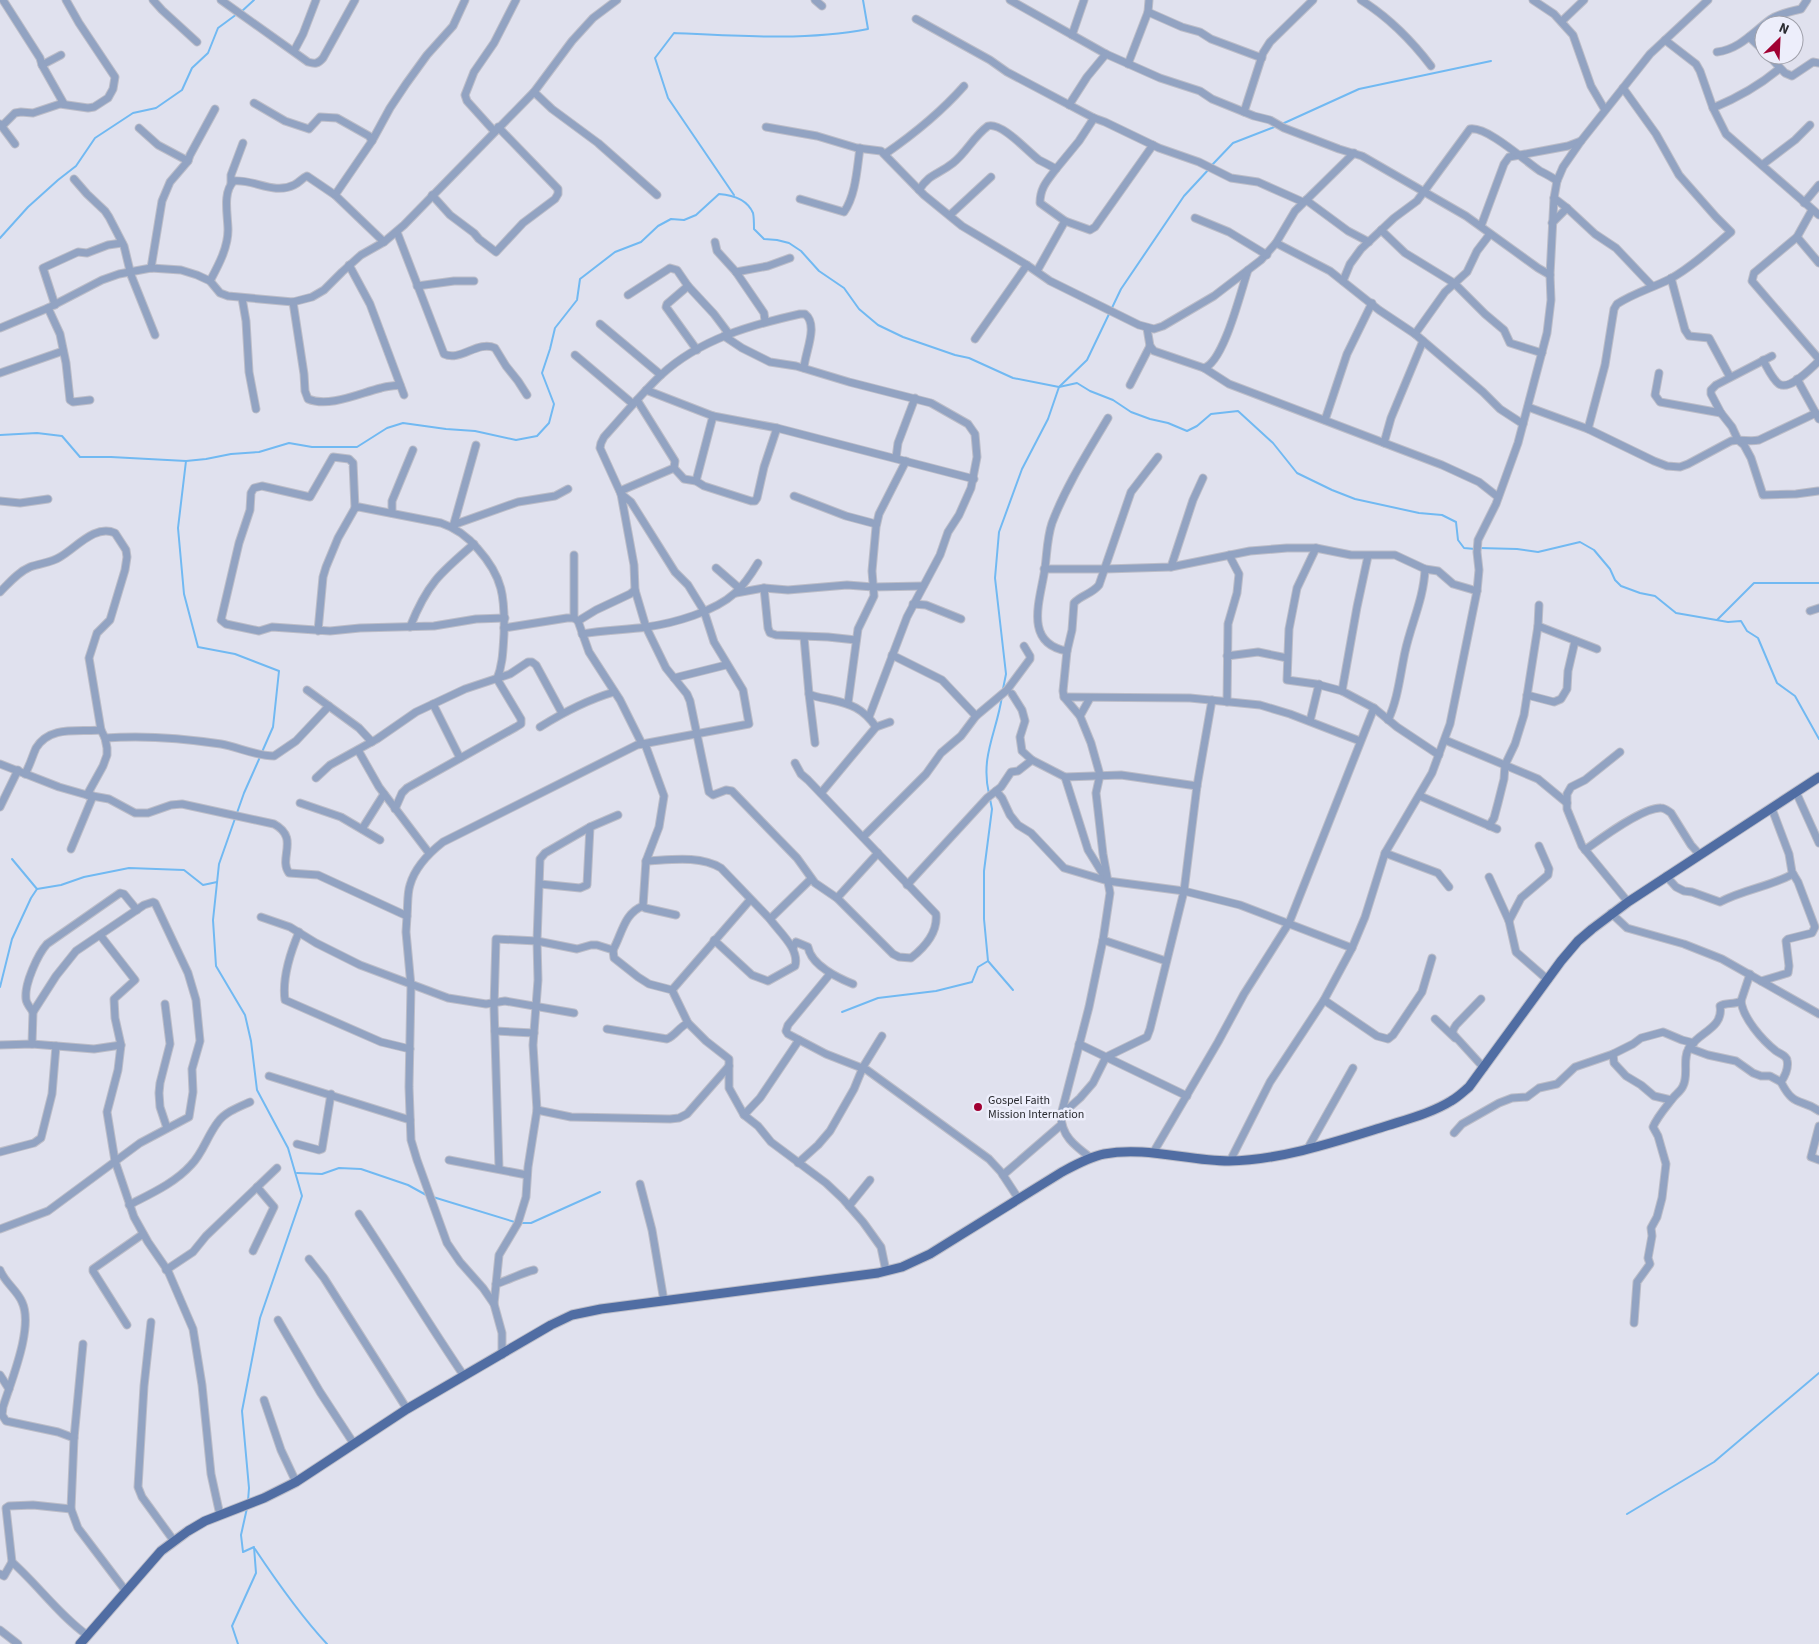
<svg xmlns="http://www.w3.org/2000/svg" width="1819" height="1644" viewBox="0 0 1819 1644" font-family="'Source Sans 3',sans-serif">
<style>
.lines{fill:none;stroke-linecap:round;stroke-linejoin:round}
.stream{stroke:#71b9f2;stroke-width:2}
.minor-casing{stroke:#bcbdc8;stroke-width:9}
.major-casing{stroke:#bcbdc8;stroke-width:11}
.minor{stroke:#92a3c2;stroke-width:7}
.major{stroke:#506da3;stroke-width:9}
.poi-dot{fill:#a10032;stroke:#edeefb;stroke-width:2}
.labels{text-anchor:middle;stroke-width:5;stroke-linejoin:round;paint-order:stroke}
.poi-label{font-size:12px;fill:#2a2b30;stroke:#edeefb;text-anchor:start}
</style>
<rect width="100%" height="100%" fill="#e0e1ee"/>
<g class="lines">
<!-- stream -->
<g class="stream">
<polyline points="241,12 254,0"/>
<polyline points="1282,124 1359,89 1491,61"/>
<polyline points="1212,165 1233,143 1277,126"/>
<path d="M734,195l-66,-97 -13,-40 19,-25c63,3 132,8 194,-4l-5,-29"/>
<polyline points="0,238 28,207 58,180 76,166 95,138 133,113 156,108 182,90 192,68 208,53 218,28 237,14"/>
<path d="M0,435l37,-2 25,3 18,21h31l75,4 20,-2 25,-5 28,-2 30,-9 23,4h45l30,-19 16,-5 43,6 29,2 41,9 21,-4 12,-13 5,-19 -12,-31 8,-24 5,-21 22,-28 3,-21 35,-27 26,-10 17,-16 13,-7 13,1 12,-5 23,-21c13,1 28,5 34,19 1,4 1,11 1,16l10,10 13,1 12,3 12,8 18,20 25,17 15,21 19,16 25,12 52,18 14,3 44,20 46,9 18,-4 13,8 23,9 18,12 19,7 18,4 19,8 10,-5 14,-12 27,-3 35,32 24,30 35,17 23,9 64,14 23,2 14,7 2,18 6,8 11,1"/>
<polyline points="186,461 178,528 184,594 198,647 235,654 279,671 273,727 262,752"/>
<polyline points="1479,548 1517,549 1538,552 1580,542 1594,550 1610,569 1615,580 1621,586 1640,593 1655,596 1676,613 1728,622 1741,621 1747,631 1758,638 1777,683 1795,696 1819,739"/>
<polyline points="1717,620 1754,583 1819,583"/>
<polyline points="1003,689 1006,674 995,578 999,532 1022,469 1048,419 1059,387 1087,360 1121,289 1184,196 1209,169"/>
<path d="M989,794c-9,-38 8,-62 13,-98"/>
<polyline points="990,799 992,809 984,871 984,919 988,961 1013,990"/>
<polyline points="12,859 37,889 61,885 84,877 129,868 184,870 203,885 217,882"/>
<polyline points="0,987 12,939 31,898 37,889"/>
<polyline points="842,1012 878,998 936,991 972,982 978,967 988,961"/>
<polyline points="297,1173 322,1174 339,1168 361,1169 408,1185 428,1196"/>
<polyline points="433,1197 518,1223 531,1223 600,1192"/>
<polyline points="248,1501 249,1488 242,1411 260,1318 302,1196 288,1148 257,1090 251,1041 245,1015 216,966 213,920 219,864 244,793 260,757"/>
<polyline points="1627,1514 1714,1462 1819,1373"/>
<path d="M255,1549c22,33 45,66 72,95"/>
<polyline points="238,1644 232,1626 256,1573 254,1547 243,1552 241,1535 247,1508"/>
</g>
<!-- minor casing -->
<g class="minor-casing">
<g id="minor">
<polyline points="3,0 40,58 42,65 61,55"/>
<polyline points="153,0 162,10 197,42"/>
<path d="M221,0l87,62c7,2 10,2 15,-4l32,-58"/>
<polyline points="815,0 822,6"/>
<polyline points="1010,0 1106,54 1160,78 1200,91 1212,99 1254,116 1270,120 1284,128 1339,149 1362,156 1466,216 1538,268 1550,275"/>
<path d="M1361,0c27,17 51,41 70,66"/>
<polyline points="1533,0 1554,14 1573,35 1591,86 1605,110"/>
<polyline points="1148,12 1182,27 1200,32 1211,39 1262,58"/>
<polyline points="916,19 990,60 1007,72 1094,118 1105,122 1159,148 1199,162 1231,178 1258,182 1303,202"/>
<polyline points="1562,21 1584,0"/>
<polyline points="1072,35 1084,0"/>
<polyline points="1749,37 1764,51"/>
<polyline points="1665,40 1696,64 1700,71 1713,108 1726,134 1819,215"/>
<polyline points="294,51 303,34 316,0"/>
<path d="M1717,52c23,-3 36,-20 54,-33 8,-5 21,-8 30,-10l6,-9"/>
<polyline points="1768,55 1785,73 1792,76 1813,62 1819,63"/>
<polyline points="1128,64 1148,12 1149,0"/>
<polyline points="42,65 64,104"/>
<polyline points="534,92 552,109 598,143 657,195"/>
<polyline points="254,103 285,121 309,129 320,117 337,118 369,136 372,141"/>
<polyline points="1069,105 1087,77 1106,54"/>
<path d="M1713,108c24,-10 47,-23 66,-39"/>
<polyline points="1244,112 1263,53 1270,42 1313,0"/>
<polyline points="0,124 15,144"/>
<polyline points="2,126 15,113 21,112 33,113 60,104 88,108 94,107 108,98 113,89 115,77 79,23 66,0"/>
<polyline points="766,127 817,136 857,148 881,151 924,195 962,226 1027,265 1050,281 1139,325 1154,329 1163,326 1214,296 1261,260 1276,243 1295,211 1354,153"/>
<polyline points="139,128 158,145 188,161"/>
<polyline points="494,131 467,101 465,95 474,72 494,43 516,0"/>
<path d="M885,154c29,-20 56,-42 79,-68"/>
<polyline points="1762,165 1795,140 1810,125"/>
<polyline points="1056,169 1079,141 1094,118"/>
<polyline points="74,179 87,194 105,211 109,217 124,246 131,275 155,335"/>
<polyline points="231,183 231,175 243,143"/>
<path d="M919,190c11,-17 19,-15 34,-27 14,-11 20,-26 35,-37 14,-4 40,26 51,34 6,3 12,6 17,9 -9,12 -16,19 -16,34l25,18 -28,50"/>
<polyline points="335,195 372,141 390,108 406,84 427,55 453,26 465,0"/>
<polyline points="432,195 450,215 474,233 479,239 496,252 523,223 555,199 558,194 558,189 498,127"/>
<path d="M800,199l44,13c12,-17 13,-44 16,-64"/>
<polyline points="1306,200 1348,231 1369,242"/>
<polyline points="1804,203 1819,185"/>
<polyline points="1567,208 1595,234 1616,248 1652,286"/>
<polyline points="1812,210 1797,237 1754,273 1752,281 1819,359"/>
<polyline points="950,215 991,177"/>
<polyline points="1195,218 1229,232 1267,255"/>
<polyline points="1065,221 1090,230 1095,227 1153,145"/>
<polyline points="1552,223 1567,208 1554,198"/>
<polyline points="1481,226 1504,164 1509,157 1568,146 1581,141"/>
<polyline points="1381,230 1405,253 1454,283 1485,314 1504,330 1510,343 1542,353"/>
<path d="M397,232l47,122c16,8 34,-14 51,-6l11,18 12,15 9,14"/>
<polyline points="1797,237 1819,263"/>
<polyline points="715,242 717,251 736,272 764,313 765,321"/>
<polyline points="1276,243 1330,271 1379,310 1415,334 1483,392 1500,409 1523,424"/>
<polyline points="349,265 370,304 404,395"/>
<polyline points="151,268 162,201 170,182 188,161 190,155 215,109"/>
<polyline points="736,272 768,266 790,258"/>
<polyline points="1671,278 1685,330 1689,336 1709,338 1730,377"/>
<path d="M210,281c8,-15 18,-33 18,-51 0,-14 -6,-38 6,-49 20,-2 40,14 60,4 5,-2 8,-7 13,-9l28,19 49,47"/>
<path d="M1343,281l7,-17 11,-15 33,-31 23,-17 53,-72c17,-3 55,32 70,42 6,3 12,6 17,10"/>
<polyline points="417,286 454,281 474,281"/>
<polyline points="688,286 667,304 666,307 697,350"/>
<polyline points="628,295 670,268 677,270 688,286 714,314 729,334"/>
<polyline points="242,298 246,321 249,372 256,409"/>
<path d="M293,302l11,72 1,17 3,8c21,9 52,-6 73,-11 6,-2 13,-2 19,-3"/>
<polyline points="55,305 43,268 78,252 87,253 108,245 122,243"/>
<polyline points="48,308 60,334 66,363 70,400 73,402 90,400"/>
<polyline points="600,324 661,375"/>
<polyline points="0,328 48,308 102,280 119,274 151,268 181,270 197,275 210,281 220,293 228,296 293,302 312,297 324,290 342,272 361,255 384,242 404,225 534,92 572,41 593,18 617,0"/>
<polyline points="1147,328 1150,346 1154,351 1204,368 1229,384 1442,465 1479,482 1498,497"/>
<polyline points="1415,334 1445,292 1467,272 1477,251 1490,234"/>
<polyline points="724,336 742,348 770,362 796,366 849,382 931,403 968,424 975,434 977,457 971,488 959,515 948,532 940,555 907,617 869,717"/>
<polyline points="975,339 1027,265"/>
<polyline points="575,355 633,404"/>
<polyline points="1772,356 1716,385 1711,390 1711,394 1721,413 1732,427 1738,440 1744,445 1751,458 1763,495 1796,494 1818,491"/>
<path d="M1763,360c4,7 9,19 16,24 11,7 32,-16 40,-23"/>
<path d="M1204,368c20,-6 37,-78 44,-98"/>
<polyline points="0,373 63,351"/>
<polyline points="1659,373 1655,395 1660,402 1721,413"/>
<polyline points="1797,379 1819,419"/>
<polyline points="1130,385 1150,346"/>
<polyline points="646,390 713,416 696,481"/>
<polyline points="637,400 675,461 674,468 684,479 696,481 704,486 751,501 755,501 757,498 764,467 777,428"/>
<path d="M1528,407l60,22 66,32 13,5 13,1 8,-3 43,-23c10,-2 19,1 28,-1l57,-27"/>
<polyline points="713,416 777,428 974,479"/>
<polyline points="1325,420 1347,354 1372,303"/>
<path d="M1588,429l17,-64 9,-56 3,-5c17,-11 35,-16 53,-25 22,-12 42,-31 61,-47l-15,-15 -37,-42 -23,-41 -33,-46"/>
<polyline points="1384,443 1391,418 1423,341"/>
<polyline points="896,458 898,443 915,398"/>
<polyline points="620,491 674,468"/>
<polyline points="794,496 846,516 876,524"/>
<polyline points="0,501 20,503 48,499"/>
<path d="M355,508l4,-1 82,16c15,5 27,14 37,26 25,28 27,48 26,85 -1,15 -1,30 -7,45l24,40v5l-5,3 -109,61 -5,5 -7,16"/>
<polyline points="392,513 392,501 413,450"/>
<polyline points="453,525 518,502 555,496 568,489"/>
<polyline points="453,527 476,445"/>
<polyline points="1316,548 1297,588 1289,629 1287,680 1316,684 1342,691 1374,708 1397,727 1439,755"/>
<polyline points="1171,567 1193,500 1203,478"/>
<polyline points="716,568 739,588"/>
<polyline points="1044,569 1105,569 1171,567 1250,551 1287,548 1316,548 1351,555 1395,555 1425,569 1438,571 1453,584 1477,591"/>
<polyline points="764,588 788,590 847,585 873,587 923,586"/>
<path d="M0,592c9,-9 18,-20 30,-25 10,-4 21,-4 30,-10 16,-9 35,-33 55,-24l11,17 1,7 -2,13 -15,50 -13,13 -8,25 12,72 4,8 2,10v7l-4,11 -16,29"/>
<polyline points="736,593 764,588 768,628 770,633 776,635 828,637 856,640"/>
<polyline points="913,604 926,605 961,619"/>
<polyline points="1810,611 1819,608"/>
<polyline points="574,618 574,555"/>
<polyline points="578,621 589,652 620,700 642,744"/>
<polyline points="1538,626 1597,649"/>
<path d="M410,627c17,-43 30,-54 64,-83"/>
<polyline points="504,628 567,618 574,618 578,621 596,610 630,594 635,590"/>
<polyline points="318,631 323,577 326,567 338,538 355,508 353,463 349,459 333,457 310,497 262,486 254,488 251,493 250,510 239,543 221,620 226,624 259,631 272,627 330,631 360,628 434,626 476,619 505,618"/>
<path d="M582,634c22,-4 43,-4 65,-7 27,-4 67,-15 88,-34 9,-8 17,-20 23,-30"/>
<path d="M804,637l5,57c6,3 13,4 19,5 23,5 35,9 48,28l14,-5"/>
<path d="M1067,651c-45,-8 -26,-53 -22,-83 2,-15 2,-30 7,-45 14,-37 36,-71 56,-105"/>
<polyline points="892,655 942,680 976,716"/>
<polyline points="1227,656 1258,652 1287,658"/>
<polyline points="674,678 726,665"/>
<polyline points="307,690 359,728 372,742"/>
<polyline points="1342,691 1357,607 1368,556"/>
<polyline points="809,694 815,743"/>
<polyline points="1012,694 1022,710 1025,721 1020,737 1022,751 1032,760"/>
<polyline points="1527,695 1554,702 1561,699 1567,689 1568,671 1575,641"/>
<polyline points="1064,697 1190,698 1260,705 1290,714 1360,741"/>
<polyline points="1227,702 1228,624 1237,593 1239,574 1229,555"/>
<polyline points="848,703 858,629 874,596 872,571 876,527 879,514 906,461"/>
<polyline points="433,704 460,758"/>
<polyline points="1080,716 1090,698"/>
<path d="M1388,720c10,-21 12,-45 17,-68 6,-28 19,-54 20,-83"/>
<polyline points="1310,721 1319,684"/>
<path d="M540,727c24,-15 47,-27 74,-35"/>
<path d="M105,738c39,-3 77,0 116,6 17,3 35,12 53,12l22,-15 33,-35"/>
<polyline points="1445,740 1538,779 1567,803"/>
<polyline points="645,744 664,796 659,827 646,861 643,906 645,908 676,915"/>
<polyline points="358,750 379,787 429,853"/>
<polyline points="1620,752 1585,780 1571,787 1567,794 1567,809 1582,846 1628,902"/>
<path d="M795,763l6,11 7,6 128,134c2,18 -11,33 -25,44l-12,-1 -6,-3 -56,-56 -22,-15 -18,-25 -65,-67 -6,-1 -13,5 -4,-3 -19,-91 -3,-7 -21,-26 -20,-41 -11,-37 -1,-25 -13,-71 -21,-46 1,-5 3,-6c19,-21 37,-43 57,-62 39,-36 90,-50 139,-61h5c14,11 0,38 -1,54"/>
<path d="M0,764l59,23 28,8 22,4 26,14h13l23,-8 11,-1 92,20c26,14 4,34 15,49l29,2 89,41 -1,16 5,54 -2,101 2,53 6,20 30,83 13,19 23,26 11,16 8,29v22"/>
<path d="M25,774c5,-9 7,-17 11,-26 14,-23 42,-16 65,-18"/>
<polyline points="1065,777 1088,850 1106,879"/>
<polyline points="316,778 330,765 377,739 416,712 465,689 510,674 528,662 532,662 536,665 562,713"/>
<polyline points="996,791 1002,798 1010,815 1018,825 1031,833 1064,868 1108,881 1184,891 1240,905 1352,948"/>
<polyline points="1796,792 1819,843"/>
<polyline points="821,793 876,727"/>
<polyline points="1420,796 1497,829"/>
<polyline points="300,803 341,817 380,840"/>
<polyline points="0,807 18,770"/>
<polyline points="1489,826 1494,818 1498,803 1504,779 1505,765 1515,744 1524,715 1538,626 1539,605"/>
<polyline points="362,829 384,794"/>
<polyline points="863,837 926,774 941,753 961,736 976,716 1007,690 1030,659 1030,656 1024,646"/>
<polyline points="71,849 93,796"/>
<path d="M1585,850c15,-11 58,-43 76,-42 4,0 7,3 10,5l20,32 9,10"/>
<polyline points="1385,853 1438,873 1449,887"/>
<path d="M646,861c24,-1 53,-6 75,7l49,51 41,-40"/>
<path d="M1666,876l10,11 8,4 8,1 28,10c25,-13 49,-15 73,-28"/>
<polyline points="1489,877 1509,921 1516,952 1548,980"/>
<polyline points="540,884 580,888 587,885 590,827"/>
<polyline points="907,885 987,798 1001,787 1011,772 1018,771 1032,760 1065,777 1121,775 1197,786"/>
<polyline points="837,898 878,853"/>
<polyline points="1611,913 1627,928 1684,944 1722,959 1819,1014"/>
<path d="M407,916c1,-10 0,-22 3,-31 5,-18 19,-32 33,-43l194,-97 112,-21 -6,-34 -29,-48 -10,-31 -16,-26 -13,-13 -44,-70 -10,-8"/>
<polyline points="261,917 290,927 316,943 360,965 448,998 486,1004 505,1001 574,1013"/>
<polyline points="1509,921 1521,898 1548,875 1549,869 1539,846"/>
<path d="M299,932c-8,19 -17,47 -14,68l96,42 29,7"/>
<polyline points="100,935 135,980 114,999 115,1018 121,1045 118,1070 107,1112 115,1161 134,1217 148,1242 168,1271 193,1329 202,1385 211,1474 220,1515"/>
<path d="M714,940l38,35 16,6 27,-15c5,-17 -16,-34 -25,-47"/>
<polyline points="1103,940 1166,961"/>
<path d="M793,948l3,-6 12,5c3,18 30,31 45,37"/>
<path d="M613,950c9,-16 11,-37 30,-44"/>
<polyline points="830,974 788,1025 786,1031 788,1034 826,1054 867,1070 989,1159 1001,1172 1018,1198"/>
<polyline points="1761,981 1788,973 1789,966 1786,941 1788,939 1812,933 1815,927 1798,882 1792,872 1789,854 1772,809"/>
<polyline points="672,990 750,900"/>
<polyline points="1481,999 1456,1025 1453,1030 1453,1034 1484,1068"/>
<polyline points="1324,1000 1377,1036 1388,1039 1393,1035 1422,992 1432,958"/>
<path d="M1741,1001c2,17 21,39 35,50 4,3 10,4 11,9 2,8 -2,16 -6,22 13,26 20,16 38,29"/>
<polyline points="165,1004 170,1044 160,1083 159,1093 160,1107 167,1128"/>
<path d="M33,1012c-2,-3 -7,-9 -7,-13 -2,-15 12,-45 21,-55l73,-51 4,1 13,16"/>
<polyline points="1435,1019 1455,1038"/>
<path d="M607,1029l60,10c9,-4 12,-12 21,-16"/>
<polyline points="495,1031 534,1033"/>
<polyline points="1079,1044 1187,1096"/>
<polyline points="0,1045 32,1044 94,1049 121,1045"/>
<polyline points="1689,1048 1708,1055 1736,1061 1753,1073 1761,1076 1770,1076 1781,1082"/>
<polyline points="1613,1054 1614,1063 1626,1076 1641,1085 1654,1096 1671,1100"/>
<polyline points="269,1076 410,1120"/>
<polyline points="537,1110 571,1117 670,1119 679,1118 687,1114 729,1066"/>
<polyline points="744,1115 760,1098 799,1040"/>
<polyline points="1061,1115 1080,1098 1093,1083 1106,1057 1147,1037 1150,1029 1184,891 1197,786 1212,700"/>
<polyline points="1819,1126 1811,1157 1819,1160"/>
<polyline points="1454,1133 1462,1124 1499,1103 1512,1098 1527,1097 1539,1088 1557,1084 1575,1067 1613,1054 1633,1044 1641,1038 1663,1032 1682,1040 1694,1043"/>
<polyline points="297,1144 319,1150 322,1149 331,1094"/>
<polyline points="1308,1148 1353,1068"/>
<polyline points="0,1152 34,1143 41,1138 52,1094 56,1046"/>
<polyline points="1153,1153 1218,1042 1244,994 1289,923 1374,708"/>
<path d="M1091,1158c-16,-12 -30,-22 -30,-43l28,-108 14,-67 7,-47 -7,-39 -7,-61 4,-18 -9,-32 -11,-27 -16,-19 -1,-6 4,-40 5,-21 2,-27c7,-8 18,-9 25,-18l32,-93 27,-35"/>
<polyline points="449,1160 527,1175"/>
<polyline points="1230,1161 1270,1082 1324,1000 1352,948 1365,917 1385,853 1432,773 1450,724 1477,591 1479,570 1477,552 1478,540 1496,504 1518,443 1547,333 1551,300 1550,275 1554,198 1557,181 1563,167 1581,141 1650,54 1708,0"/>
<polyline points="798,1163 818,1145 830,1131 854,1089 863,1067 882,1036"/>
<polyline points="499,1168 494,1007 496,939 537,941 577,949 591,945 597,945 613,950 614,958 638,977 649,984 672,990 688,1023 706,1041 729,1059 729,1088 744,1115 758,1126 771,1142 826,1183 843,1199 863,1222 881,1247 886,1271"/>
<polyline points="1003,1175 1061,1125"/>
<polyline points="640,1184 652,1230 664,1301"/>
<path d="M129,1205c21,-11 46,-22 62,-40 12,-12 16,-29 27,-43 7,-10 21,-15 32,-20"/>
<polyline points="849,1206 870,1180"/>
<path d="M359,1214c36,54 69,109 105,162"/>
<polyline points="0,1229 48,1211 140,1143 189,1117 193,1092 192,1069 200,1041 196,1000 188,973 155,903 153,902 144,905 76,951 56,976 33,1012 32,1044"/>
<polyline points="253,1251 274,1207 257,1187"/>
<polyline points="309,1259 324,1278 407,1409"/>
<path d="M0,1270c5,13 17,20 22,32 12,25 -11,79 -19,105l-1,8 4,6 52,11 16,6"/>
<polyline points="166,1270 193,1252 206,1236 277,1168"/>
<path d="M496,1284c13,-4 25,-11 38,-14"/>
<polyline points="494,1304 499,1255 518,1223 526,1197 528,1167 537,1110 533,1045 538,980 537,941 540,859 545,853 590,827 618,815"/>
<polyline points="278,1320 320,1392 354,1444"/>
<polyline points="151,1322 144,1386 138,1487 142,1497 174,1541"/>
<path d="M1634,1323l3,-41 13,-18 -2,-6 4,-22 -1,-8 6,-11 5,-19 4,-34 -8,-28 -5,-9c4,-10 13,-20 20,-29 3,-4 8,-7 10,-12 6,-11 -1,-27 6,-38 10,-16 35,-20 31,-42 6,-4 14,-1 21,-5l9,-27"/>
<polyline points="127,1325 93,1271 93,1269 143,1234"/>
<polyline points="83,1344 74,1438 71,1509 78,1528 125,1590"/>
<polyline points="0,1375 9,1389"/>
<polyline points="264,1400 281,1450 296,1482"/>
<path d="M12,1562c26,23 47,53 75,73"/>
<polyline points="0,1574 4,1576 12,1562 6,1508 9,1506 33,1505 71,1509"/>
<polyline points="0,1630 18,1644"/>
</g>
</g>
<!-- major casing -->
<g class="major-casing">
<path id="major" d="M80,1644l81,-93 27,-20 17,-10 59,-23 32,-16 111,-73 144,-84 21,-10 29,-6 277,-36 24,-6 28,-13 132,-82c13,-7 27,-15 42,-18 42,-8 83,7 125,7 51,-1 103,-18 151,-33 24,-8 50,-14 71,-27 7,-4 12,-9 18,-14l92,-126 17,-20 14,-12 36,-27 191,-125"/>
</g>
<!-- minor -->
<use href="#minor" class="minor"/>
<!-- major -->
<use href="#major" class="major"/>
</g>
<!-- markers -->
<circle class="poi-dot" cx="978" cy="1107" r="5"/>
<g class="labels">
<!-- poi labels -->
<g class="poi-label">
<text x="988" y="1104">Gospel Faith<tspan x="988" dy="14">Mission Internation</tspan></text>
</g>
</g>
<!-- north arrow -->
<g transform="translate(1779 40) rotate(24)"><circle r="24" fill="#edeefb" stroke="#9fa0aa"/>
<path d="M0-4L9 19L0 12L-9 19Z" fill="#a10032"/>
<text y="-8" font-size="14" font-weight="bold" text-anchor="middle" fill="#2a2b30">N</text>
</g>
</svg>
